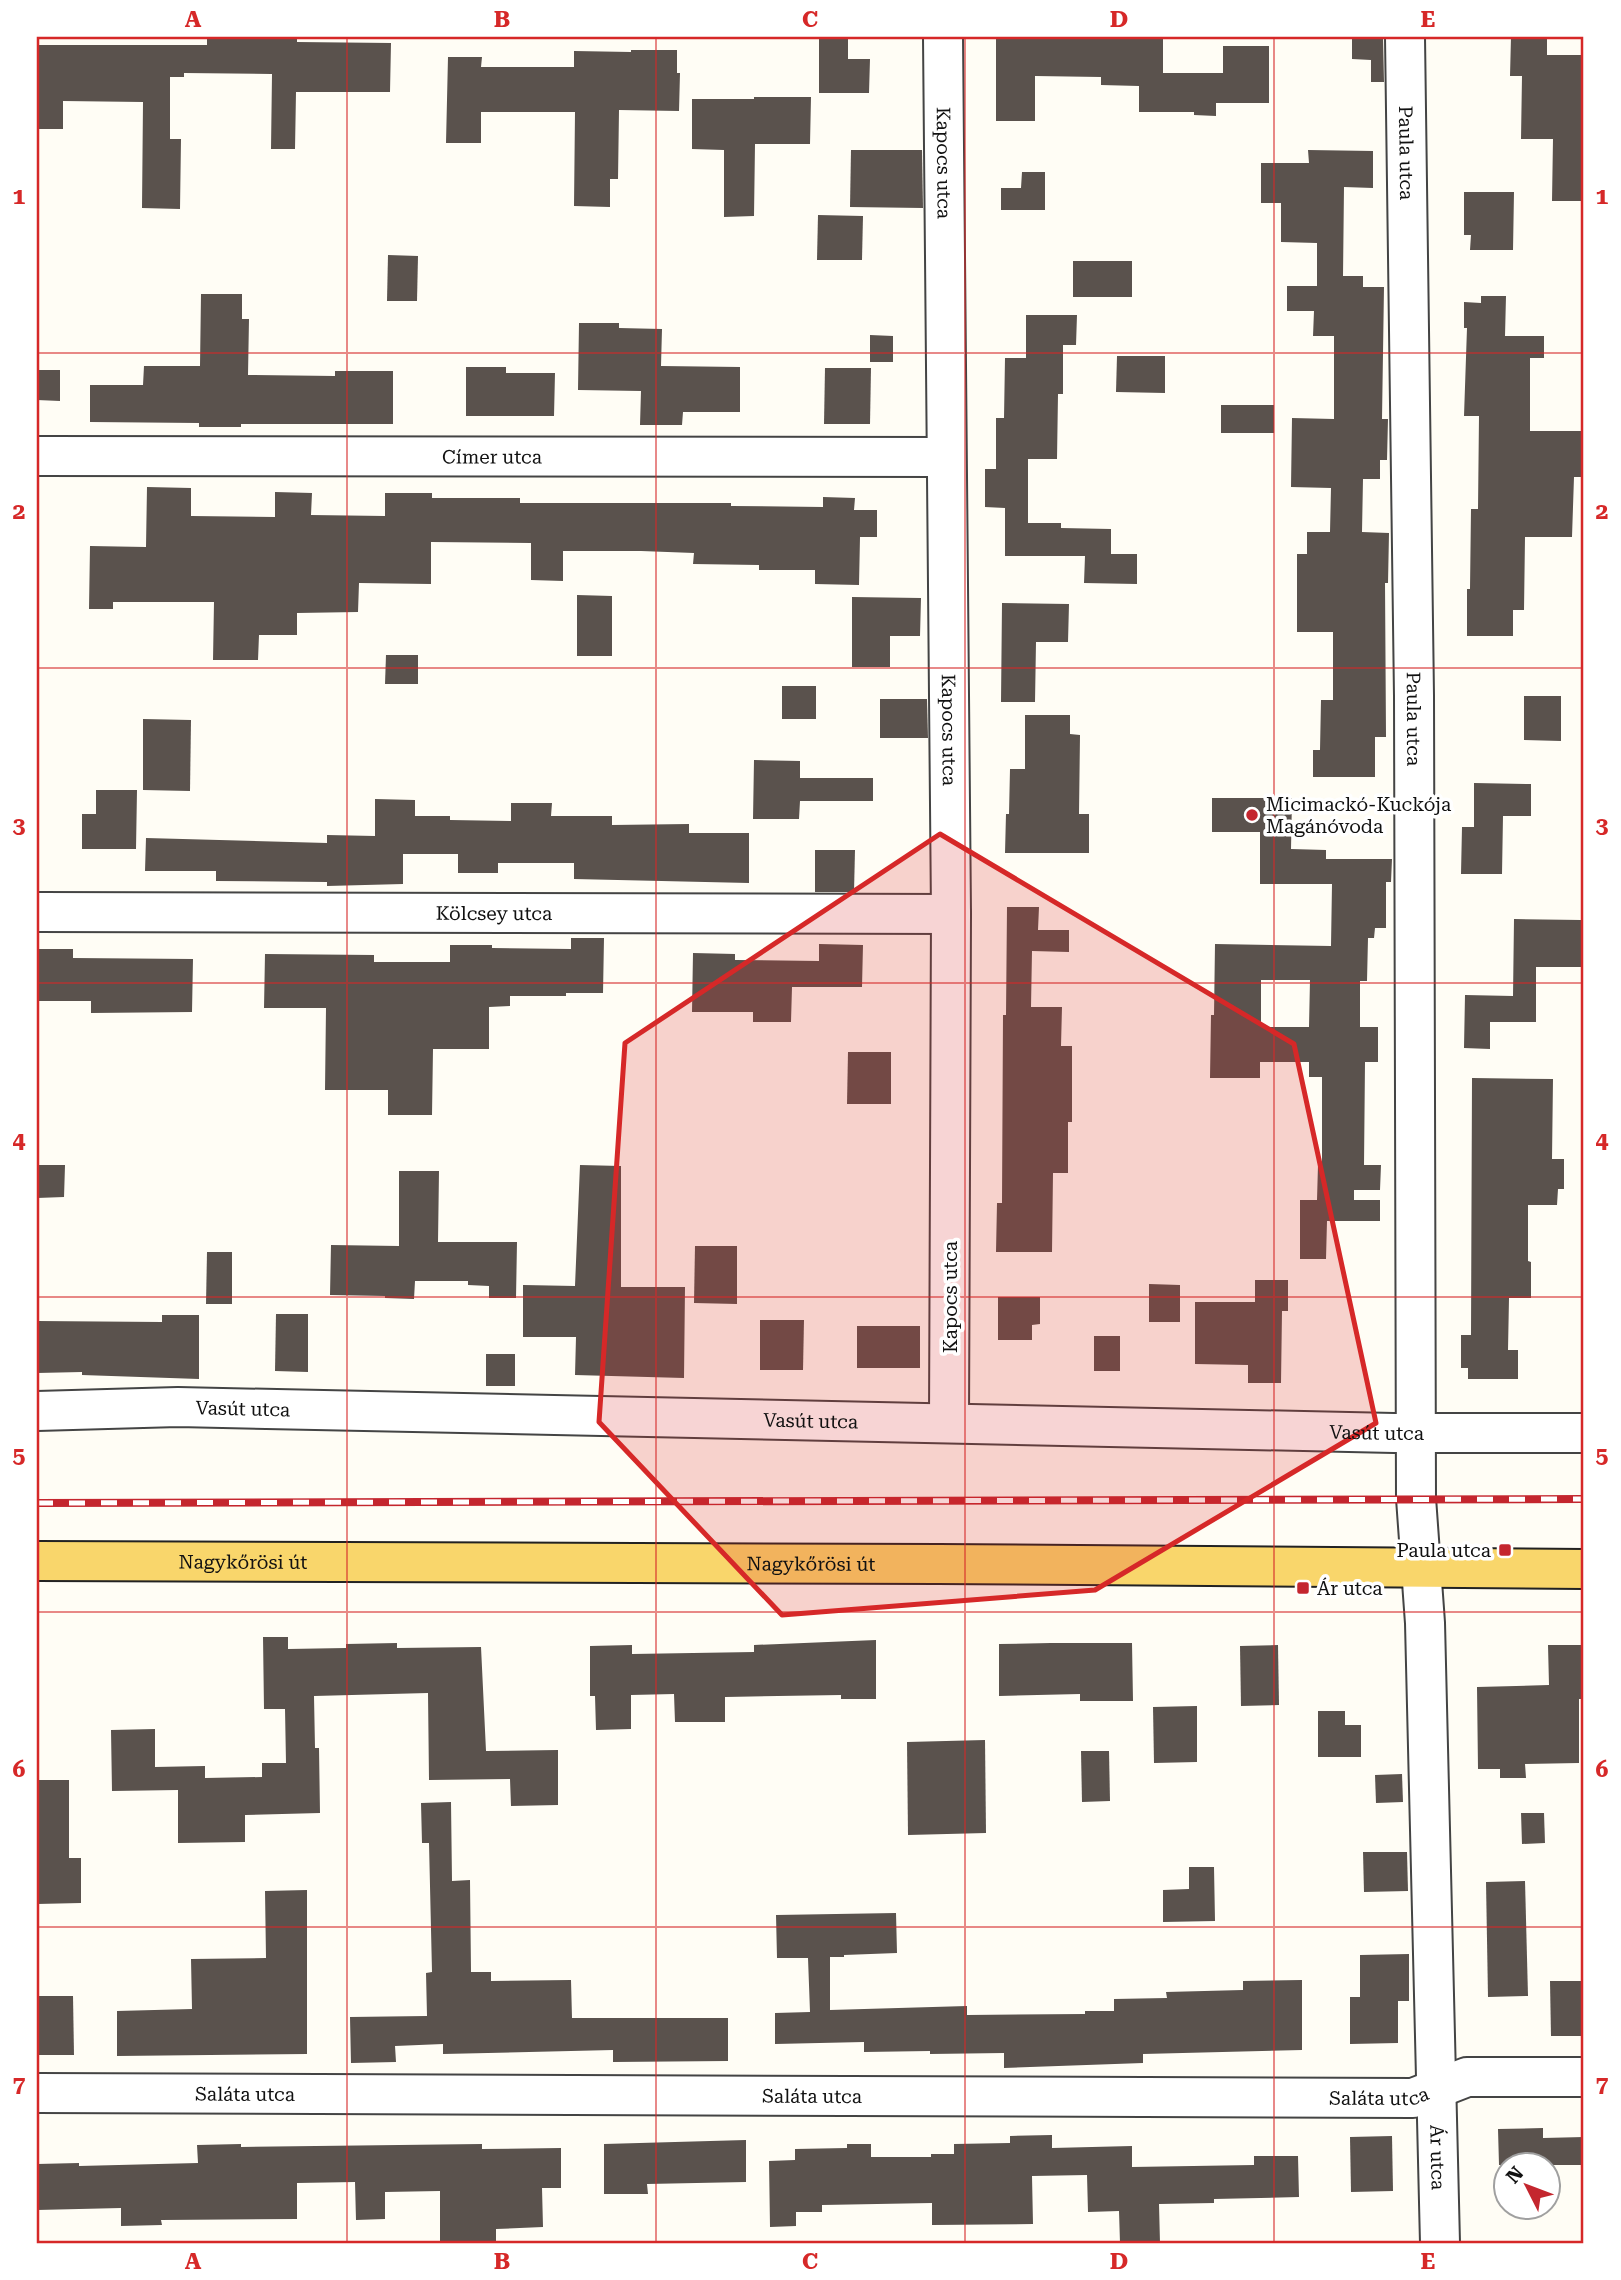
<svg xmlns="http://www.w3.org/2000/svg" width="1621" height="2280" viewBox="0 0 1621 2280" font-family="'Roboto Serif',serif">
<style>
.building{fill:#5a524d;fill-rule:evenodd}
.lines{fill:none;stroke-linecap:round;stroke-linejoin:round}
.minor-casing{stroke:#444;stroke-width:42}
.major-casing{stroke:#222;stroke-width:42}
.minor{stroke:#fff;stroke-width:38}
.major{stroke:#f9d66b;stroke-width:38}
.rail-casing{stroke:#c4262e;stroke-width:8}
.rail{stroke:#fff;stroke-width:5;stroke-dasharray:16;stroke-linecap:butt}
.marked{fill:#d62828;fill-opacity:0.2;stroke:#d62828;stroke-width:5;stroke-linejoin:round}
.grid{fill:none;stroke:#d62828;stroke-width:2;stroke-opacity:0.55}
.poi-dot{fill:#c4262e;stroke:#fff;stroke-width:2.5}
.labels{text-anchor:middle;stroke-width:7;stroke-linejoin:round;paint-order:stroke}
.street-label{font-size:19px;fill:#111;stroke:#fff}
.poi-label{font-size:19px;fill:#111;stroke:#fff;text-anchor:start}
.neatline{fill:none;stroke:#d62828;stroke-width:2.5}
.grid-label{font-size:23px;text-anchor:middle;font-weight:bold;fill:#d62828}
</style>
<rect width="100%" height="100%" fill="#fffdf5"/>
<!-- building -->
<g class="building">
<polygon points="207,37 297,39 297,42 391,43 390,92 296,92 295,149 271,149 272,74 184,73 184,77 170,77 170,139 181,139 180,209 142,208 143,102 63,101 63,129 37,129 37,45 207,45"/>
<polygon points="996,37 1163,37 1163,73 1223,73 1223,46 1269,46 1269,103 1216,103 1216,116 1194,115 1194,112 1139,112 1139,86 1101,85 1101,77 1035,76 1035,121 996,121"/>
<polygon points="1352,37 1383,37 1384,82 1371,82 1371,60 1352,59"/>
<polygon points="1511,37 1547,37 1547,55 1583,55 1584,201 1552,201 1553,139 1521,139 1522,76 1510,76"/>
<polygon points="819,38 848,38 848,59 870,59 869,93 819,93"/>
<polygon points="631,50 677,50 677,73 680,73 679,111 619,110 618,179 610,179 610,207 574,206 575,112 481,112 481,143 446,143 448,57 482,57 481,67 574,67 574,51 631,52"/>
<polygon points="754,97 811,97 810,144 755,144 754,216 724,217 724,150 692,149 692,99 754,99"/>
<polygon points="851,150 922,150 923,208 850,207"/>
<polygon points="1308,150 1373,151 1373,188 1344,187 1343,276 1363,276 1363,287 1384,287 1382,419 1388,419 1387,460 1380,460 1380,479 1363,479 1362,532 1389,533 1388,583 1385,583 1386,737 1375,737 1375,777 1313,777 1313,750 1320,750 1321,700 1333,700 1333,632 1297,632 1297,554 1307,554 1307,532 1330,532 1331,488 1291,487 1292,418 1334,419 1334,336 1313,336 1314,311 1287,311 1287,286 1317,286 1317,243 1281,242 1281,203 1261,203 1261,163 1309,163"/>
<polygon points="1022,172 1045,172 1045,210 1001,210 1001,188 1021,188"/>
<polygon points="1464,192 1514,192 1513,250 1470,250 1471,235 1464,235"/>
<polygon points="818,215 863,216 862,260 817,260"/>
<polygon points="388,255 418,256 417,301 387,301"/>
<rect x="1073" y="261" width="59" height="36"/>
<polygon points="201,294 242,294 242,319 249,319 248,375 335,376 335,371 393,371 393,424 241,424 241,427 199,427 199,423 90,422 90,385 143,385 144,366 200,366"/>
<polygon points="1481,296 1506,296 1505,336 1544,336 1544,358 1530,358 1530,431 1584,431 1584,477 1574,477 1572,537 1525,537 1524,610 1513,610 1513,636 1467,636 1467,589 1470,589 1471,509 1478,509 1479,416 1464,416 1467,328 1464,328 1464,302 1481,303"/>
<polygon points="1026,315 1077,315 1076,345 1063,345 1063,394 1058,394 1057,459 1028,459 1028,523 1061,523 1061,528 1111,529 1111,554 1137,554 1137,584 1084,583 1085,556 1005,556 1005,508 985,507 985,469 996,469 996,418 1004,418 1005,358 1026,358"/>
<polygon points="579,323 619,323 619,328 662,329 661,366 740,367 740,412 683,412 682,425 640,425 641,391 578,390"/>
<polygon points="870,335 893,336 893,362 870,362"/>
<polygon points="1117,356 1165,356 1165,393 1116,392"/>
<polygon points="466,367 506,367 506,373 555,373 554,416 466,416"/>
<polygon points="825,368 871,368 870,424 824,424"/>
<polygon points="37,370 60,370 60,401 37,400"/>
<rect x="1221" y="405" width="53" height="28"/>
<polygon points="147,487 191,488 191,516 275,517 275,492 312,493 311,515 385,516 385,493 432,493 432,498 520,498 520,503 731,503 731,506 823,507 823,497 855,498 854,510 877,510 877,537 860,537 859,585 815,584 815,570 759,570 759,565 693,564 694,553 641,551 563,551 563,581 531,580 531,543 431,542 431,584 359,583 358,612 297,613 297,635 259,635 258,660 213,660 214,602 113,602 113,609 89,609 90,546 146,547"/>
<polygon points="577,595 612,596 612,656 577,656"/>
<polygon points="852,597 921,598 920,636 890,636 890,667 852,667"/>
<polygon points="1002,603 1069,604 1068,642 1036,642 1035,702 1001,702"/>
<polygon points="386,655 418,655 418,684 385,684"/>
<rect x="782" y="686" width="34" height="33"/>
<polygon points="1524,696 1561,696 1561,741 1524,740"/>
<polygon points="880,699 927,699 928,738 880,738"/>
<polygon points="1025,715 1070,715 1070,734 1080,735 1079,814 1089,814 1089,853 1005,853 1006,814 1009,814 1010,769 1025,769"/>
<polygon points="143,719 191,720 190,791 143,790"/>
<polygon points="754,760 800,761 800,778 873,778 873,801 800,801 799,819 753,819"/>
<polygon points="1474,783 1531,784 1531,816 1503,816 1502,874 1461,874 1462,827 1474,827"/>
<polygon points="96,790 137,790 136,849 82,849 82,814 96,814"/>
<path d="M1212,798h80l-1,51 35,1v9h66l-1,23h-5v46h-11l-1,10h-6l-1,43h-7v46h18v35h-13l-1,103h17l-1,25h-26v10h26v21h-53l-1,38h-26v-59h17l1,-35h4v-88h-13v-15h-49v16h-50l1,-63h3l1,-71 116,2 1,-62h-72v-52h-48zM1261,980h49l-1,47h-48z"/>
<polygon points="375,799 415,800 415,816 450,816 450,820 511,821 511,803 552,803 551,816 612,816 612,825 689,824 689,833 749,833 749,883 574,879 574,863 498,863 498,873 458,873 458,854 403,854 403,884 327,886 327,882 216,881 216,871 145,871 146,838 327,843 327,835 375,836"/>
<polygon points="815,850 855,850 854,892 815,892"/>
<polygon points="1007,907 1039,907 1038,930 1069,930 1069,952 1032,951 1031,1007 1062,1007 1061,1046 1072,1046 1072,1122 1068,1122 1068,1173 1053,1173 1052,1252 996,1252 997,1203 1002,1203 1003,1015 1006,1015"/>
<polygon points="1514,919 1581,920 1581,967 1536,967 1536,1022 1490,1022 1490,1049 1464,1048 1465,995 1513,996"/>
<polygon points="571,938 604,938 603,993 566,993 566,996 510,996 510,1006 489,1007 489,1049 433,1049 432,1115 388,1115 388,1090 325,1090 326,1008 264,1008 265,954 374,955 374,962 450,962 450,945 492,945 492,948 571,949"/>
<polygon points="819,944 863,945 862,987 792,987 791,1022 753,1022 753,1012 692,1012 693,953 735,954 735,960 819,961"/>
<polygon points="37,949 73,949 73,958 193,959 192,1012 91,1013 91,1001 37,1001"/>
<polygon points="848,1052 891,1052 891,1104 847,1104"/>
<polygon points="1472,1078 1553,1079 1552,1159 1564,1159 1564,1189 1558,1189 1557,1205 1528,1205 1528,1261 1531,1262 1531,1298 1509,1298 1508,1350 1518,1350 1518,1379 1468,1379 1468,1368 1461,1368 1461,1335 1471,1335"/>
<polygon points="37,1165 65,1165 64,1197 37,1198"/>
<polygon points="580,1165 621,1166 621,1287 685,1287 684,1378 575,1375 576,1337 523,1337 523,1285 575,1286"/>
<polygon points="399,1171 439,1171 438,1242 517,1242 516,1298 489,1298 489,1286 468,1285 468,1281 415,1281 414,1299 385,1298 385,1296 330,1295 331,1245 399,1246"/>
<polygon points="695,1246 737,1246 737,1304 694,1303"/>
<polygon points="207,1252 232,1252 232,1304 206,1304"/>
<polygon points="1255,1280 1288,1280 1288,1311 1282,1311 1281,1383 1248,1383 1248,1365 1195,1364 1195,1302 1255,1302"/>
<polygon points="1149,1284 1180,1285 1180,1322 1149,1322"/>
<polygon points="998,1297 1040,1297 1040,1324 1032,1325 1032,1340 998,1340"/>
<polygon points="276,1314 308,1314 308,1372 275,1371"/>
<polygon points="162,1315 199,1315 199,1379 82,1375 82,1372 37,1373 37,1321 162,1322"/>
<polygon points="760,1320 804,1320 803,1370 760,1370"/>
<rect x="857" y="1326" width="63" height="42"/>
<rect x="1094" y="1336" width="26" height="35"/>
<rect x="486" y="1354" width="29" height="32"/>
<polygon points="263,1637 288,1637 288,1649 346,1648 346,1644 397,1643 397,1648 481,1647 486,1751 558,1750 558,1805 511,1806 510,1779 429,1780 428,1693 314,1696 315,1748 319,1748 320,1813 245,1815 245,1842 178,1843 178,1790 112,1791 111,1730 155,1729 155,1767 205,1766 205,1778 262,1777 262,1763 286,1763 285,1709 264,1709"/>
<polygon points="876,1640 876,1699 841,1699 841,1695 725,1697 725,1722 675,1722 674,1694 631,1695 631,1729 596,1730 595,1696 590,1696 590,1646 632,1645 632,1654 754,1652 754,1645"/>
<polygon points="1051,1643 1132,1643 1133,1701 1080,1701 1080,1694 999,1696 999,1644"/>
<polygon points="1278,1645 1279,1705 1241,1706 1240,1646"/>
<polygon points="1548,1645 1584,1645 1584,1699 1579,1699 1579,1763 1525,1764 1526,1778 1500,1778 1500,1769 1478,1769 1477,1687 1549,1685"/>
<polygon points="1197,1706 1197,1762 1154,1763 1153,1707"/>
<polygon points="1318,1711 1345,1711 1345,1725 1361,1725 1361,1757 1318,1757"/>
<polygon points="985,1740 986,1833 908,1835 907,1742"/>
<polygon points="1081,1751 1109,1751 1110,1801 1082,1802"/>
<polygon points="1402,1774 1403,1802 1376,1803 1375,1775"/>
<polygon points="37,1780 69,1780 69,1858 81,1858 81,1903 37,1904"/>
<polygon points="451,1802 452,1881 470,1880 471,1972 491,1972 491,1981 571,1980 572,2018 728,2018 728,2061 613,2062 613,2050 443,2054 443,2044 395,2046 396,2062 351,2063 350,2017 427,2016 426,1973 432,1972 429,1843 422,1843 421,1803"/>
<polygon points="1521,1813 1544,1813 1545,1843 1522,1844"/>
<polygon points="1363,1852 1407,1852 1408,1891 1364,1892"/>
<polygon points="1189,1867 1214,1867 1215,1921 1163,1922 1163,1890 1189,1889"/>
<polygon points="1525,1881 1528,1996 1488,1997 1486,1882"/>
<polygon points="307,1890 307,2054 117,2056 117,2011 192,2009 191,1959 266,1958 265,1891"/>
<polygon points="896,1913 897,1953 844,1955 844,1957 830,1957 830,2010 967,2006 967,2015 1085,2014 1085,2011 1114,2011 1114,1999 1167,1998 1166,1992 1243,1990 1243,1981 1302,1980 1302,2050 1143,2054 1143,2063 1004,2068 1004,2053 930,2054 930,2051 864,2052 864,2042 775,2044 775,2013 810,2012 808,1958 777,1958 776,1915"/>
<polygon points="1409,1954 1409,2001 1398,2001 1398,2043 1350,2044 1350,1997 1360,1997 1360,1955"/>
<polygon points="1550,1981 1584,1981 1584,2036 1551,2036"/>
<polygon points="37,1996 73,1996 74,2055 37,2055"/>
<polygon points="1543,2128 1543,2138 1584,2137 1584,2165 1499,2165 1498,2129"/>
<polygon points="1052,2135 1052,2148 1132,2146 1132,2167 1254,2165 1254,2156 1298,2156 1299,2197 1214,2199 1214,2203 1159,2204 1160,2243 1120,2243 1119,2211 1088,2212 1087,2175 1032,2176 1033,2224 932,2225 932,2203 822,2205 822,2212 796,2212 796,2226 770,2227 769,2161 795,2160 795,2149 847,2148 847,2144 871,2144 871,2157 931,2157 931,2154 954,2154 954,2144 1010,2143 1010,2136"/>
<polygon points="1392,2136 1393,2191 1351,2192 1350,2137"/>
<polygon points="746,2140 746,2182 647,2184 648,2194 604,2194 604,2144"/>
<polygon points="241,2144 241,2147 482,2144 482,2149 561,2148 561,2188 542,2188 543,2227 496,2229 496,2243 440,2243 440,2191 385,2192 385,2219 356,2220 355,2182 297,2183 297,2219 161,2220 162,2225 121,2226 121,2208 37,2210 37,2164 79,2163 79,2166 198,2163 197,2145"/>
</g>
<g class="lines">
<!-- minor casing -->
<g class="minor-casing">
<g id="minor">
<path id="s1" d="M943,37l8,877 -2,509"/>
<path id="s2" d="M1405,37l9,659 2,802 9,125 15,620"/>
<path id="s3" d="M37,456l909,1"/>
<path id="s4" d="M37,912l914,2"/>
<path id="s5" d="M37,1411l141,-4 1216,26h190"/>
<path id="s6" d="M37,2093l1376,5 54,-21h117"/>
</g>
</g>
<!-- major casing -->
<g class="major-casing">
<g id="major">
<path id="s7" d="M37,1561l901,3 646,5"/>
</g>
</g>
<!-- minor -->
<use href="#minor" class="minor"/>
<!-- major -->
<use href="#major" class="major"/>
<!-- rail casing -->
<g class="rail-casing">
<polyline id="rail" points="37,1503 1584,1499"/>
</g>
<!-- rail -->
<use href="#rail" class="rail"/>
</g>
<!-- marked area -->
<path class="marked" d="M940,834l354,210 82,379 -281,167 -313,25 -183,-193 26,-379z"/>
<!-- grid -->
<path class="grid" d="M347,37v2206M656,37v2206M965,37v2206M1274,37v2206M37,353h1547M37,668h1547M37,983h1547M37,1297h1547M37,1612h1547M37,1927h1547"/>
<!-- markers -->
<g class="poi-dot">
<circle cx="1252" cy="815" r="7"/>
<rect x="1498" y="1543" width="14" height="14" rx="3.5"/>
<rect x="1296" y="1581" width="14" height="14" rx="3.5"/>
</g>
<g class="labels">
<!-- street labels -->
<g class="street-label">
<text dy="7" stroke="none"><textPath href="#s2" startOffset="116">Paula utca</textPath></text>
<text dy="7" stroke="none"><textPath href="#s1" startOffset="126">Kapocs utca</textPath></text>
<text dy="7" stroke="none"><textPath href="#s3" startOffset="455">Címer utca</textPath></text>
<text dy="7" stroke="none"><textPath href="#s2" startOffset="682">Paula utca</textPath></text>
<text dy="7" stroke="none"><textPath href="#s1" startOffset="693">Kapocs utca</textPath></text>
<text dy="7" stroke="none"><textPath href="#s4" startOffset="457">Kölcsey utca</textPath></text>
<text transform="translate(950 1297) rotate(-90)" y="7">Kapocs utca</text>
<text dy="7" stroke="none"><textPath href="#s5" startOffset="206">Vasút utca</textPath></text>
<text dy="7" stroke="none"><textPath href="#s5" startOffset="774">Vasút utca</textPath></text>
<text dy="7" stroke="none"><textPath href="#s5" startOffset="1340">Vasút utca</textPath></text>
<text dy="7" stroke="none"><textPath href="#s7" startOffset="206">Nagykőrösi út</textPath></text>
<text dy="7" stroke="none"><textPath href="#s7" startOffset="774">Nagykőrösi út</textPath></text>
<text dy="7" stroke="none"><textPath href="#s6" startOffset="1342">Saláta utca</textPath></text>
<text dy="7" stroke="none"><textPath href="#s6" startOffset="208">Saláta utca</textPath></text>
<text dy="7" stroke="none"><textPath href="#s6" startOffset="775">Saláta utca</textPath></text>
<text dy="7" stroke="none"><textPath href="#s2" startOffset="2121">Ár utca</textPath></text>
</g>
<!-- poi labels -->
<g class="poi-label">
<text x="1266" y="811">Micimackó-Kuckója<tspan x="1266" dy="22">Magánóvoda</tspan></text>
<text x="1491" y="1557" text-anchor="end">Paula utca</text>
<text x="1317" y="1595">Ár utca</text>
</g>
</g>
<!-- border -->
<rect width="1621" height="2280" fill="none" stroke="#ffffff" stroke-width="77"/>
<!-- north arrow -->
<g transform="translate(1527 2186) rotate(312)"><circle r="33" fill="#ffffff" stroke="#a0a0a0" stroke-width="2"/>
<path d="M0-5L12 26L0 18L-12 26Z" fill="#c4262e"/>
<text y="-10" font-size="19" font-weight="bold" text-anchor="middle" fill="#111111">N</text>
</g>
<rect x="38" y="38" width="1544" height="2204" class="neatline"/>
<g class="grid-label">
<text x="193" y="27">A</text>
<text x="502" y="27">B</text>
<text x="810" y="27">C</text>
<text x="1119" y="27">D</text>
<text x="1428" y="27">E</text>
<text x="19" y="204">1</text>
<text x="1602" y="204">1</text>
<text x="19" y="519">2</text>
<text x="1602" y="519">2</text>
<text x="19" y="833">3</text>
<text x="1602" y="833">3</text>
<text x="19" y="1148">4</text>
<text x="1602" y="1148">4</text>
<text x="19" y="1463">5</text>
<text x="1602" y="1463">5</text>
<text x="19" y="1777">6</text>
<text x="1602" y="1777">6</text>
<text x="19" y="2092">7</text>
<text x="1602" y="2092">7</text>
<text x="193" y="2269">A</text>
<text x="502" y="2269">B</text>
<text x="810" y="2269">C</text>
<text x="1119" y="2269">D</text>
<text x="1428" y="2269">E</text>
</g>
</svg>
